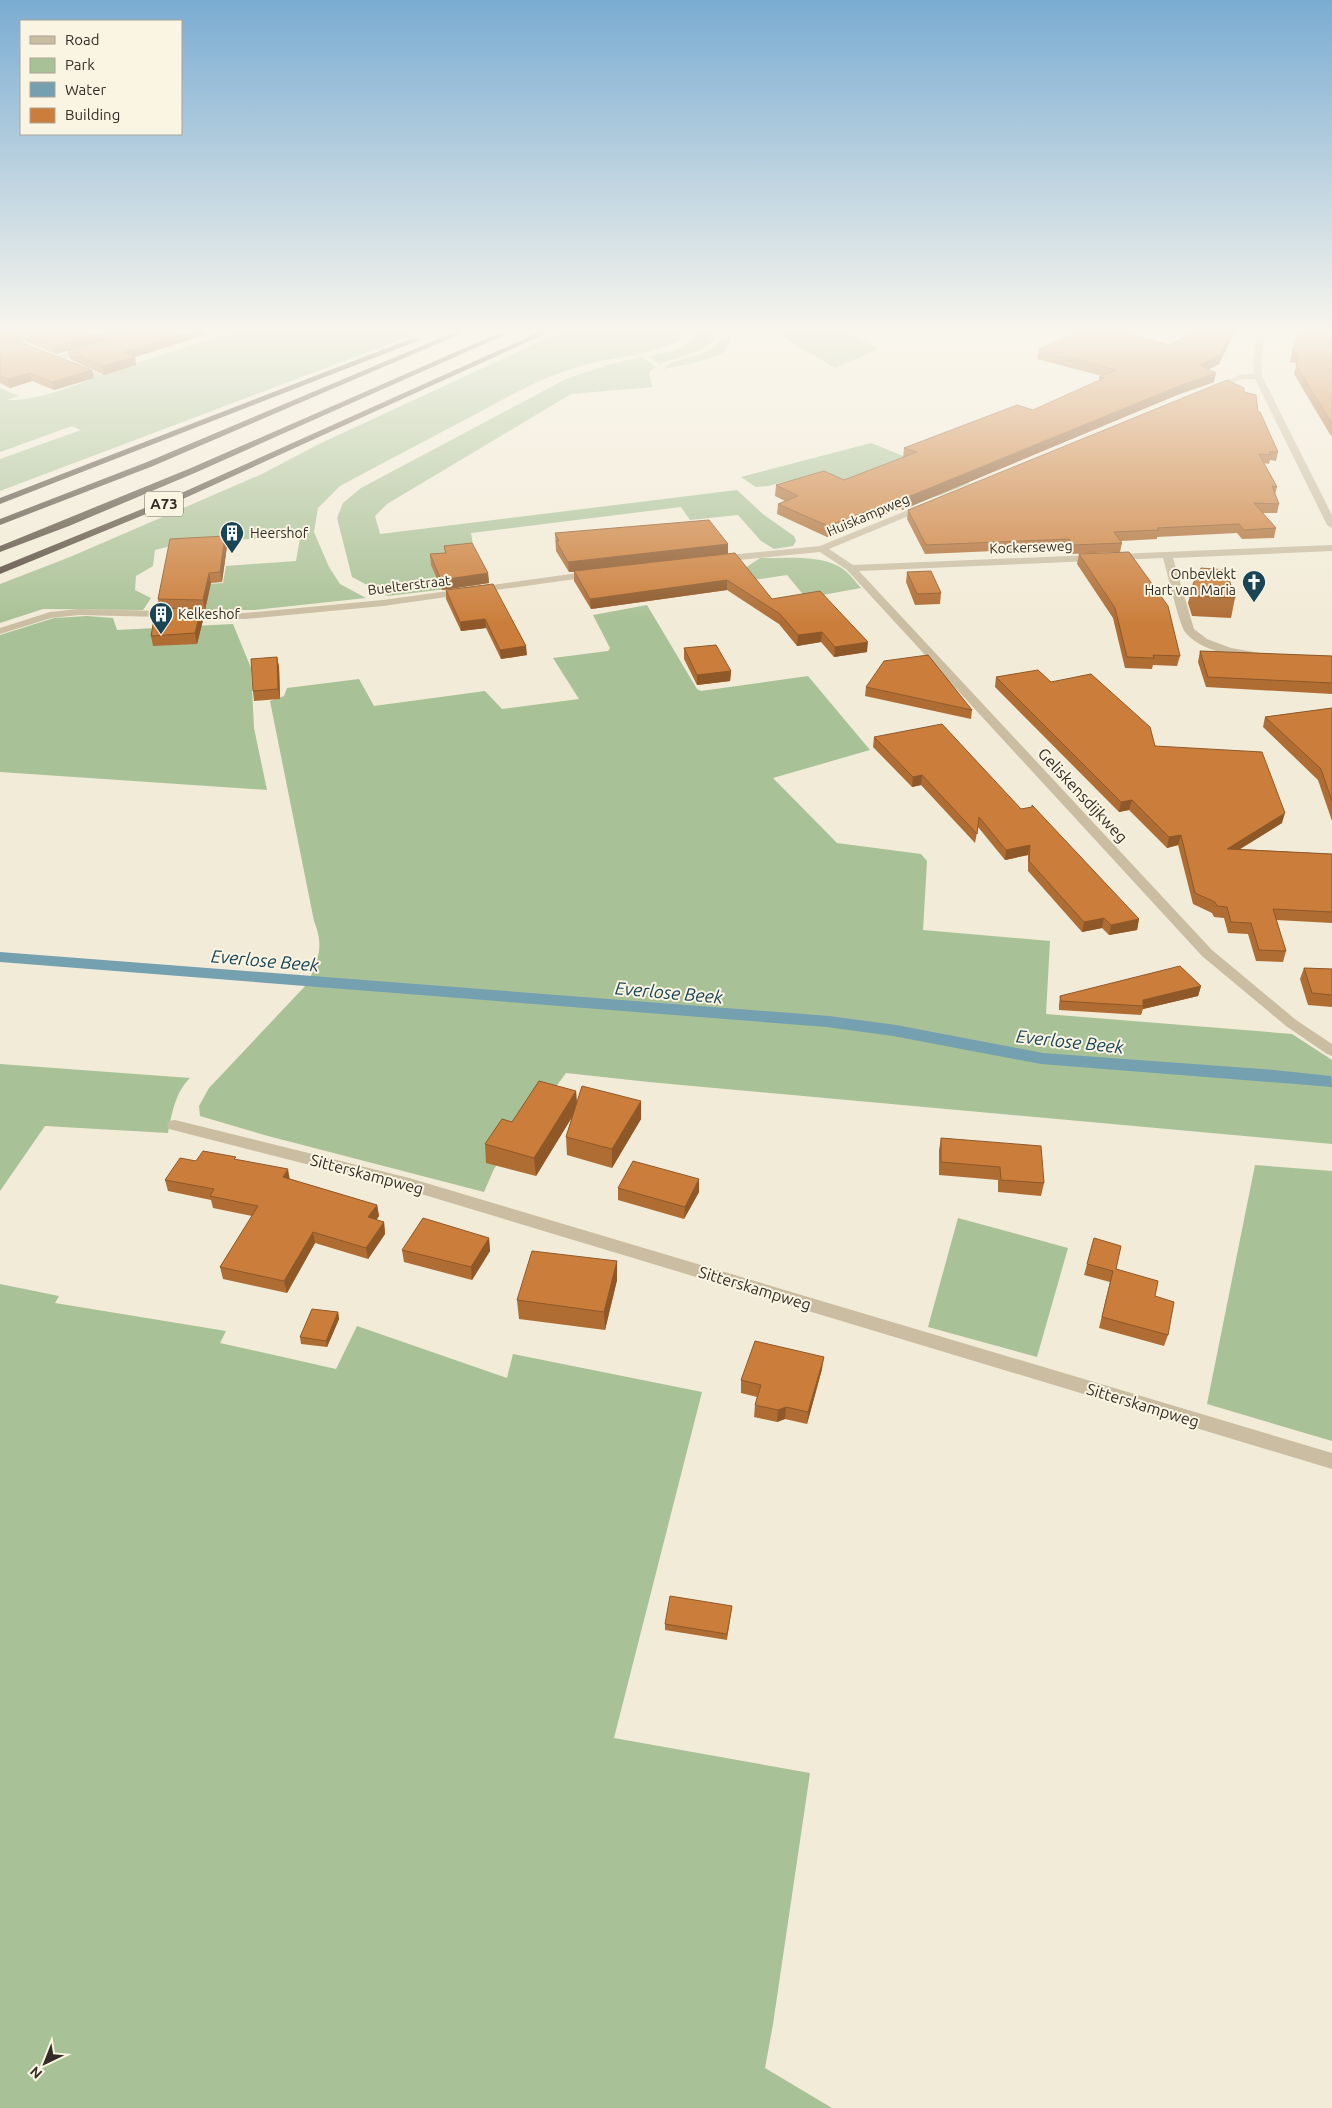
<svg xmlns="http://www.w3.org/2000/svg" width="1332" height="2108" viewBox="0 0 1332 2108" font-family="Ubuntu,sans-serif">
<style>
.green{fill:#a9c196}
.water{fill:#75a0b0}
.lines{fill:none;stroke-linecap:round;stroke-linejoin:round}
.minor{fill:#cabda2;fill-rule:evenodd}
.highway{fill:#564a3c;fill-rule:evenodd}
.wall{fill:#af6c33}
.shaded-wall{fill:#8e5829}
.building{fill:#cb7e3b;stroke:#8e5829}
.labels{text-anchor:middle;stroke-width:4;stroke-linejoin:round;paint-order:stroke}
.far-street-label{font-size:14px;fill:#342d25;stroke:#faf4e3}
.far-poi-label{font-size:14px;fill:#342d25;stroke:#faf4e3;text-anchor:start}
.shield{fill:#faf4e3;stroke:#6f695e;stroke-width:1}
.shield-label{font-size:15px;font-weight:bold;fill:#342d25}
.street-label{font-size:16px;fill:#342d25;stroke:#faf4e3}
.water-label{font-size:18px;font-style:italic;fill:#194557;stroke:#faf4e3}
</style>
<rect width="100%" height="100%" fill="#f2ebd7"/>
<!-- green -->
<g class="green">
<path d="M218,329h211l-429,162v-32l81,-29 -9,-4 -72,26v-64l19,8 -12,4c24,2 73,-15 96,-26l114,-37 5,1 6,-2z"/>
<path d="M567,329h110l4,3v7c-28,18 -77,18 -110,30 -32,10 -63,28 -93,44 -46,24 -92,48 -138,73l-22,22 -4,24 15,35 11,17 26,14 -112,12h-92l1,-23 60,-4 3,-17 70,-5 4,-23c-48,2 -99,-1 -145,12l-2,16 -17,10 -1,14 16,8 -8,12 -100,-1 -43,14v-39l70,-27 192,-83 57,-30z"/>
<path d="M694,329h17l3,11c-18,16 -34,16 -55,24l-10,-8c18,-3 38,-6 49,-23z"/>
<polygon points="770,329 841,329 878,349 835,368"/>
<path d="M721,338h11l-10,16 -25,8 -33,7c9,-14 43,-7 57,-31z"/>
<polygon points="642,357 656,367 649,372 652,387 571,394 387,504 375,516 380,534 737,490 764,515 794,536 796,541 793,546 774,549 761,541 738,515 690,520 681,507 471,533 480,585 388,596 352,577 337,518 343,503 361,488 566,379 607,365"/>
<polygon points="871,443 970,483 941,495 921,500 816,474 768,486 756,487 741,477"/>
<path d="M760,558c22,0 59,-3 78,8 10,5 16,14 23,22l-55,10 -19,-23 -34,5 -8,-12z"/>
<path d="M647,605l50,84 4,2 107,-15 62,74 -97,28 64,65 84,11 6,7 -4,69 127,11 -4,73 246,20 40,26v84l-683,-62 -83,-9 -14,19 -13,12 -45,65 -10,23 -216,-56 -68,-20 -1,-10 10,-18 99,-105c11,-25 16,-37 6,-62l-44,-220 14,-5 3,-8 72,-9 15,27 111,-15 17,18 77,-10 -26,-41 55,-7 2,-3 -17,-33z"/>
<polygon points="87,616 113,618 117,630 233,624 251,668 254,728 267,790 0,772 0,635 54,618"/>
<path d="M0,1064l190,14c-15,15 -18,35 -22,55l-123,-7 -45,65z"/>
<polygon points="1255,1165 1332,1171 1332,1441 1207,1404"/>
<polygon points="958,1218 1068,1248 1037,1357 928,1327"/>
<polygon points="0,1284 59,1296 55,1303 226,1331 220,1343 336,1369 357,1326 507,1378 513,1354 702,1392 614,1738 810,1773 773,2024 765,2068 832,2108 0,2108"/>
</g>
<!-- water -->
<polygon class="water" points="0,952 829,1016 896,1025 1043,1053 1274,1070 1331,1076 1332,1087 1041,1064 893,1036 827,1027 0,962"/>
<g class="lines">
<!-- minor -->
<g class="minor">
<polygon points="199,329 210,329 222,334 218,336"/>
<polygon points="1258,329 1266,329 1261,360 1262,376 1332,515 1332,528 1327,525 1255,379 1243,379 1212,390 1208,388 1239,375 1254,374 1253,360"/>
<polygon points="87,347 91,349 90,351 56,361 38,354 42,352 56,356"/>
<polygon points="72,364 78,364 103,376 96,378 72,368"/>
<path d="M925,503l5,3 -2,2 -99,41 24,16 479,-20v6l-159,7 21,71 13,10 24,9 29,5 1,2 -5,3c-23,-3 -55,-6 -71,-26 -6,-8 -18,-61 -22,-74l-304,13 353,379 84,70 36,24v12l-5,-2 -41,-28 -84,-70 -355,-386 -27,-18 -101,10 -5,-3 5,-3 101,-10z"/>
<polygon points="592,571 596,572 596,576 383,606 245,619 79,615 51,618 0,634 0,628 50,612 79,609 245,613 383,600"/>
<polygon points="175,1120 409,1178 1332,1453 1332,1469 408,1190 169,1129 167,1125 169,1121"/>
</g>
<!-- highway -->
<g class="highway">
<polygon points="462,329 472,329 153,466 0,525 0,519 147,462"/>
<polygon points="508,329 518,329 197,472 69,526 0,552 0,546 191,468"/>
<polygon points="546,329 556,329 185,498 0,574 0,567 179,494"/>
<polygon points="413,338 420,340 0,504 0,498"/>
</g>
</g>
<!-- wall -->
<g class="wall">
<polygon points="0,329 208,334 135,357 136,365 104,375 70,359 68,351 93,343 56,354 25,341 18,341 94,378 54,390 32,381 10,388 0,383"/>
<polygon points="1193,329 1236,329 1219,364 1209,369 1214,382 1177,395 902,510 901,508 827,537 777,514 778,504 785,501 775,496 776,485 844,480 903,458 904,448 1033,410 1099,381 1099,377 1102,376 1037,359 1039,349 1170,345 1190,334"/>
<polygon points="1332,329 1332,436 1331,436 1294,374 1297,363 1290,362 1292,353"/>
<polygon points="1244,392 1258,412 1278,452 1276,461 1270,460 1269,464 1264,463 1277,487 1275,494 1279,504 1277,513 1262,513 1276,528 1274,538 1242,539 1237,533 1157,537 1157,539 1121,541 1122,543 1120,552 1071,554 1067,548 925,554 907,519 908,510"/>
<polygon points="555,533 728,544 728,554 772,599 867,652 834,657 821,642 797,646 779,624 727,590 591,609 574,581 574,572 569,572 556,551"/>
<polygon points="225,536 227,546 222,582 211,583 205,610 201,610 203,620 197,644 153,646 151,636 160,609 158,599"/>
<polygon points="444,546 488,573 489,583 442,590 431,565 430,554 445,553"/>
<polygon points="1079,554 1180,656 1177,666 1153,665 1152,669 1125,668 1113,618 1077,564"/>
<polygon points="907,572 941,593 940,604 915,605 906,582"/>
<polygon points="493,584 527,655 501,659 486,628 461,631 446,599 446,590"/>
<polygon points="1193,584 1235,598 1231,618 1192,616 1188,603"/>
<polygon points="684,648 731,671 730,681 697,685 684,659"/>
<polygon points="1200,651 1332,656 1332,694 1206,687 1198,662"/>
<polygon points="277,657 279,667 280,699 254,701 253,691"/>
<polygon points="996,677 1051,682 1282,823 1240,849 1332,854 1332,923 1276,920 1286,951 1283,962 1256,961 1248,934 1228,933 1224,918 1214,917 1212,913 1193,904 1178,845 1167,848 1129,810 1119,812 995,687"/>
<polygon points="866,687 972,710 971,719 865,696"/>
<polygon points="1332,708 1332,821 1318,780 1263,727 1265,717"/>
<polygon points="874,737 1021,809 1139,919 1137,930 1109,935 1102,928 1082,932 1028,871 1028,855 1005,860 978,827 975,843 921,785 912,787 873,747"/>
<polygon points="1304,968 1332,969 1332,1007 1308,1005 1300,979"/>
<polygon points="1201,986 1198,996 1143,1009 1141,1015 1059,1010 1059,1005 1060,996"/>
<polygon points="576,1091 577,1102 641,1119 612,1168 567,1155 566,1137 572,1117 536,1176 486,1163 485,1144 512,1122"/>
<polygon points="941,1138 1044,1183 1041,1196 998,1192 998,1180 939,1175 939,1150"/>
<polygon points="237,1160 290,1179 377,1205 379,1216 376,1220 384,1222 385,1234 368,1259 315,1243 287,1293 223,1279 220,1267 252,1216 213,1208 211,1200 168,1191 165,1180 196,1161"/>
<polygon points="618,1188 699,1192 684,1219 618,1200"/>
<polygon points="489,1238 490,1251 472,1280 404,1262 402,1250"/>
<polygon points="1094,1238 1116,1269 1155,1296 1168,1335 1164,1346 1099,1328 1110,1282 1084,1275"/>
<polygon points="617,1261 617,1280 605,1330 519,1319 517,1300"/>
<polygon points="338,1312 339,1319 327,1347 301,1344 300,1337"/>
<polygon points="822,1369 807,1424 785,1419 777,1422 754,1417 755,1405 757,1397 741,1393 741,1380"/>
<polygon points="732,1606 727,1640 665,1630 665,1624"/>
</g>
<!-- shaded-wall -->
<g class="shaded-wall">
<polygon points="114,329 143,329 56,354 54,346"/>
<polygon points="198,329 207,329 208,334 135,357 136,365 104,375 103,366 123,352"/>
<polygon points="1233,329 1236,329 1219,364 1198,374 1200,365"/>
<polygon points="92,370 94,378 54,390 52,382"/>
<polygon points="30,373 32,381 10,388 8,379"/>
<polygon points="1216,373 1214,382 1177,395 902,510 903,499 1179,386"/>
<polygon points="902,498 901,508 827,537 828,526"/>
<polygon points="225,536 227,546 222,582 220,572"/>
<polygon points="728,544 728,554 569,572 568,562"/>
<polygon points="209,573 211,583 205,610 203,600"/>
<polygon points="488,573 489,583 442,590 441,580"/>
<polygon points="727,580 727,590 591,609 590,599"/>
<polygon points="201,609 203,620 197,644 195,633"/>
<polygon points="485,619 486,628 461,631 460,622"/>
<polygon points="822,632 821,642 797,646 798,635"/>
<polygon points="868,642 867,652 834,657 835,647"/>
<polygon points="526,646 527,655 501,659 500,650"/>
<polygon points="277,657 279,667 280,699 278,689"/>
<polygon points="731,671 730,681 697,685 697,675"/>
<polygon points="922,775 921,785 912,787 913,777"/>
<polygon points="1132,800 1129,810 1119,812 1121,802"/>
<polygon points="1285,813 1282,823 1224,859 1227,849"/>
<polygon points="1181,835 1178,845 1167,848 1169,837"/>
<polygon points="1030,845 1028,855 1005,860 1006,850"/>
<polygon points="1104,918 1102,928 1082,932 1084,922"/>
<polygon points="1139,919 1137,930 1109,935 1111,925"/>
<polygon points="1201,986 1198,996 1143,1009 1143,1000"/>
<polygon points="576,1091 577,1109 536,1176 534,1158"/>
<polygon points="641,1101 641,1119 612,1168 612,1149"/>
<polygon points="288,1169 290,1181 283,1177"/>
<polygon points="699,1179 699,1192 684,1219 685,1207"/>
<polygon points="377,1205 379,1216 370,1229 368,1217"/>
<polygon points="384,1222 385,1234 368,1259 366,1248"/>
<polygon points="313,1232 315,1243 287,1293 284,1281"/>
<polygon points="489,1238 490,1251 472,1280 471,1267"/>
<polygon points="617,1261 617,1280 605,1330 604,1312"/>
<polygon points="338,1312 339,1319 327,1347 326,1341"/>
<polygon points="824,1357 822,1369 807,1424 808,1412"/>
<polygon points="786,1407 785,1419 777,1422 778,1410"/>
</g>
<!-- building -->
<g class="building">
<polygon points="0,329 114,329 54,346 23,333 0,333"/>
<polygon points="140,329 198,329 123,352 134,357 103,366 68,351"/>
<polygon points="1084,329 1108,329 1170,345 1190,334 1193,329 1233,329 1221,354 1200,365 1216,373 1179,386 903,499 902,498 828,526 778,504 798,496 776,485 824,471 844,480 917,452 904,448 1017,405 1033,410 1104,378 1099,377 1116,370 1039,349"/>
<polygon points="1305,329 1332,329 1332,424 1296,365 1299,354 1292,353 1298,336"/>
<polygon points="0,340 18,341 92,370 52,382 30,373 8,379 0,376"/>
<polygon points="1227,380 1244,388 1244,392 1256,395 1258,412 1260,412 1278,452 1269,452 1271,455 1259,454 1277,487 1272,486 1279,504 1254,503 1276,528 1244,530 1239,524 1157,528 1159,530 1114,532 1122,543 1073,545 1069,539 926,545 908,510"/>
<polygon points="709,520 728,544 568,562 556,541 559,541 555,533"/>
<polygon points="225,536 220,572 209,573 203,600 158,599 170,539"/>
<polygon points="472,543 488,573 441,580 430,554 446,553 444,546"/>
<polygon points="1129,552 1168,606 1180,656 1153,655 1154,658 1127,657 1115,608 1079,554"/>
<polygon points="735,553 772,599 820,591 868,642 835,647 822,632 798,635 780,614 727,580 590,599 574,571"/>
<polygon points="1201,568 1226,570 1235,598 1197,596 1193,584"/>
<polygon points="931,571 941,593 917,594 907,572"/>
<polygon points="493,584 526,646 500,650 485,619 460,622 446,590"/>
<polygon points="156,608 201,609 195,633 151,636"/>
<polygon points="716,645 731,671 697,675 684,648"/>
<polygon points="1200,651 1332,656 1332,683 1208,677"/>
<polygon points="928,655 972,710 866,687 884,661"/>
<polygon points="277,657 278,689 253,691 251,659"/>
<polygon points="1038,670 1051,682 1091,674 1150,727 1155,746 1262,752 1285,813 1227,849 1332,854 1332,912 1273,909 1286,951 1259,950 1251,923 1231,922 1227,907 1217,906 1215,902 1195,893 1181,835 1169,837 1132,800 1121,802 996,677"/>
<polygon points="1332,708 1332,801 1321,769 1265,717"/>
<polygon points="942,724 1021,809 1032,807 1032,805 1139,919 1111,925 1104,918 1084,922 1029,861 1030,845 1006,850 979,817 977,834 922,775 913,777 874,737"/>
<polygon points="1180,966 1201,986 1143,1000 1143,1006 1061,1001 1060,996"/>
<polygon points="1304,968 1332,969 1332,995 1312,993"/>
<polygon points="539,1081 576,1091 534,1158 485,1144 502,1119 512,1122"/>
<polygon points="582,1086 641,1101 612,1149 566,1137"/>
<polygon points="941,1138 1041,1146 1044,1183 1001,1180 1000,1167 941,1162"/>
<polygon points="203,1151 236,1157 234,1159 288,1169 283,1177 377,1205 368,1217 384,1222 366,1248 313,1232 284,1281 220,1267 258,1206 210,1196 214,1189 165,1180 180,1158 196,1161"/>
<polygon points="633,1161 699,1179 685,1207 618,1188"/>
<polygon points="423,1218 489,1238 471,1267 402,1250"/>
<polygon points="1094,1238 1121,1246 1116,1269 1158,1281 1155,1296 1174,1302 1168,1335 1102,1317 1113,1271 1087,1264"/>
<polygon points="532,1251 617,1261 604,1312 517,1300"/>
<polygon points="312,1309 338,1312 326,1341 300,1337"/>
<polygon points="755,1341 824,1357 808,1412 786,1407 778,1410 755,1405 761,1385 741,1380"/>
<polygon points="670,1596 732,1606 727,1634 665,1624"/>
</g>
<!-- sky -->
<linearGradient id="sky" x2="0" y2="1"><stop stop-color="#7aacd2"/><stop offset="0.53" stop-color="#f9f6ed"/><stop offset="1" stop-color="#f9f6ed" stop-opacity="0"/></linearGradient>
<rect width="1332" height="624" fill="url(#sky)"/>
<!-- icons -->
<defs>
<g id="building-pin" transform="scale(1.25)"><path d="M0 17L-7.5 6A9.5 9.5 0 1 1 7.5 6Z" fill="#194557" stroke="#faf4e3"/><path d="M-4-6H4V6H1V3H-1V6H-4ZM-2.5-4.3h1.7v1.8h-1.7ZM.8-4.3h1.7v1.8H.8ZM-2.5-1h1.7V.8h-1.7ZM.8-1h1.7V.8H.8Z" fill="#fff"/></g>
<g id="church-pin" transform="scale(1.25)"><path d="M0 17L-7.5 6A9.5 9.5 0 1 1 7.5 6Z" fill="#194557" stroke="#faf4e3"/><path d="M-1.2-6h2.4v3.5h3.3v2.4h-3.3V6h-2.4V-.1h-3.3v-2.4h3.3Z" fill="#fff"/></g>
</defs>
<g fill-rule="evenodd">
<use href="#building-pin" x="232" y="533"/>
<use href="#church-pin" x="1254" y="582"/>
<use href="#building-pin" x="161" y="614"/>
</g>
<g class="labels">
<!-- far-street labels -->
<g class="far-street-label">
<text transform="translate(868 515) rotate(-23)" y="5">Huiskampweg</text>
<text transform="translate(1031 547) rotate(-2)" y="5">Kockerseweg</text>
<text transform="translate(409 585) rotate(-7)" y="5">Buelterstraat</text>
</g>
<!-- far-poi labels -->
<g class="far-poi-label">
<text x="250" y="538">Heershof</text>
<text x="1236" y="579" text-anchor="end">Onbevlekt<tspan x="1236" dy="16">Hart van Maria</tspan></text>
<text x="178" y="619">Kelkeshof</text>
</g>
<!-- shield labels -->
<rect class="shield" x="145" y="491.5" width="38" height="25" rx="4"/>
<g class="shield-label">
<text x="164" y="509">A73</text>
</g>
<!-- street labels -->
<g class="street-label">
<text transform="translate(1083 795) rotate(47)" y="6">Geliskensdijkweg</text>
<text transform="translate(367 1174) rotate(15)" y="6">Sitterskampweg</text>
<text transform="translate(755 1288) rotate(17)" y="6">Sitterskampweg</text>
<text transform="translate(1143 1405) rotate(17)" y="6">Sitterskampweg</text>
</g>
<!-- water labels -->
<g class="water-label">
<text transform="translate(265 961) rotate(5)" y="6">Everlose Beek</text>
<text transform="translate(669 993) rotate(5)" y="6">Everlose Beek</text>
<text transform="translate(1070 1042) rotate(6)" y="6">Everlose Beek</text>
</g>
</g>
<!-- legend -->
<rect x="20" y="20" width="162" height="115" fill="#faf4e3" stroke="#aba497"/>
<rect x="30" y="36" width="25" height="8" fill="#cabda2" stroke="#aba497"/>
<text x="65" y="45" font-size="15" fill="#342d25">Road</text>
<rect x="30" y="58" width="25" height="15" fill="#a9c196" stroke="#aba497"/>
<text x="65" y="70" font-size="15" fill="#342d25">Park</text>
<rect x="30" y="82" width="25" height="15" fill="#75a0b0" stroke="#aba497"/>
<text x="65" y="95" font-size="15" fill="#342d25">Water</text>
<rect x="30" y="108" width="25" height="15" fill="#cb7e3b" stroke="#aba497"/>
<text x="65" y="120" font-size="15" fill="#342d25">Building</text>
<!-- north arrow -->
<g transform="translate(45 2063) rotate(223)" stroke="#faf4e3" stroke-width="4" paint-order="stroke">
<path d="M0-4L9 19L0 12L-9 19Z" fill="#342d25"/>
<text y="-8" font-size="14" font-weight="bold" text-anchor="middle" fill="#342d25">N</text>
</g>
</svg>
